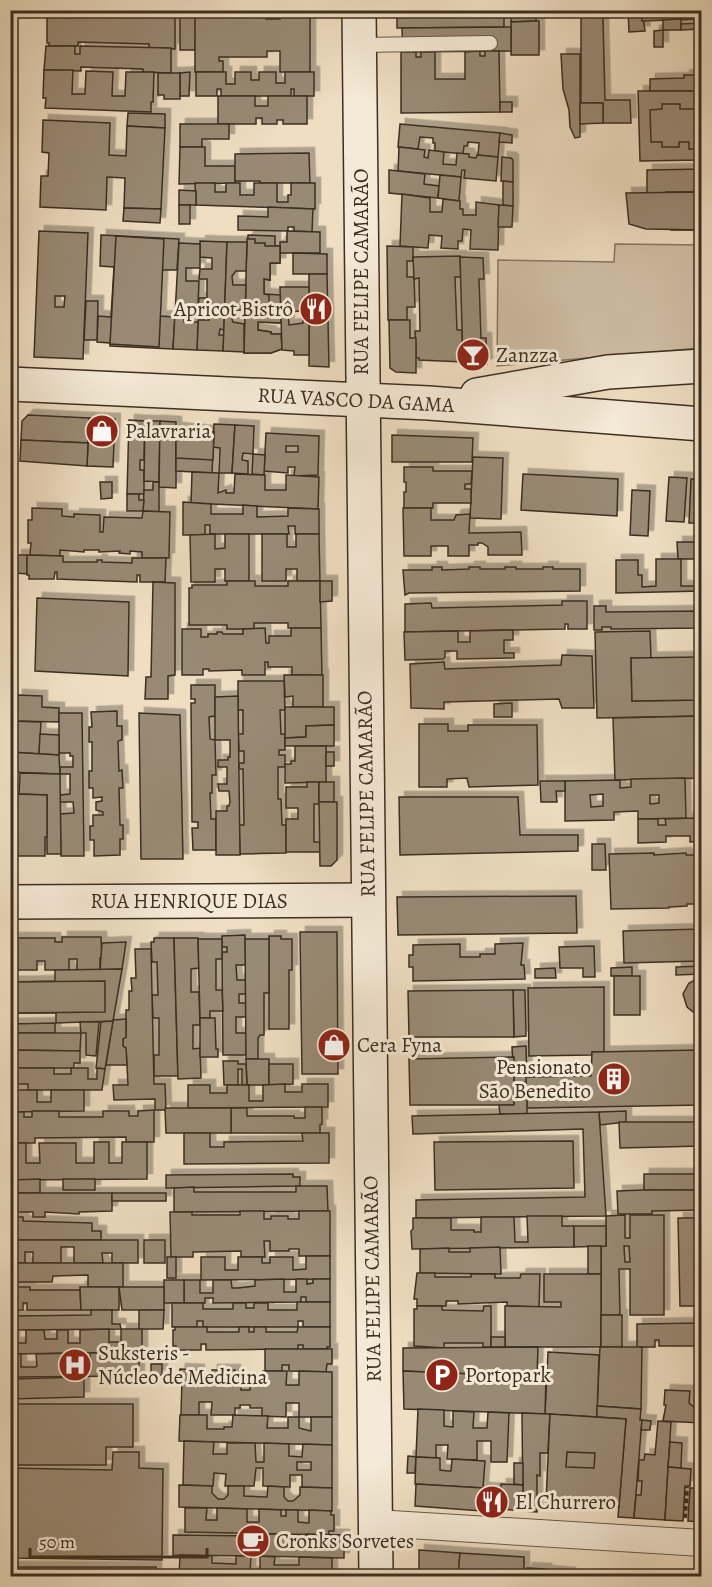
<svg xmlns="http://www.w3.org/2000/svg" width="712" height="1587" viewBox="0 0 712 1587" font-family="Alegreya,serif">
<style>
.green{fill:#d1c0a7;stroke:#867864;stroke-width:1.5}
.building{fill:#998a75;stroke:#3c2f22;stroke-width:1.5;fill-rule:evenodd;filter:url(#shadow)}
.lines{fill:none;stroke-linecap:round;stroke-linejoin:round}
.lane-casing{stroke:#695b4a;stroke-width:16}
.street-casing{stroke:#695b4a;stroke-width:28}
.secondary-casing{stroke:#3c2f22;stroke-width:36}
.path{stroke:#3c2f22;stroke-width:4;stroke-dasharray:4.5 3;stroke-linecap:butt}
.lane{stroke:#f5ead7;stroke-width:14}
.street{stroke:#f5ead7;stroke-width:26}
.secondary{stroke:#f5ead7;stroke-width:33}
.labels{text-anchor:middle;stroke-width:6;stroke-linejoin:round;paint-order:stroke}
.street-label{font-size:21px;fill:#3c2f22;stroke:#f5ead7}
.poi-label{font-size:21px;fill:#3c2f22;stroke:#f5ead7;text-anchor:start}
</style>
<defs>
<filter id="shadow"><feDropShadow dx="5.5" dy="-5.5" stdDeviation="0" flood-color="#0004"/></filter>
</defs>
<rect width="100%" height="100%" fill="#efdec2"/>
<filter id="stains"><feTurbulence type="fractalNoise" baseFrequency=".00333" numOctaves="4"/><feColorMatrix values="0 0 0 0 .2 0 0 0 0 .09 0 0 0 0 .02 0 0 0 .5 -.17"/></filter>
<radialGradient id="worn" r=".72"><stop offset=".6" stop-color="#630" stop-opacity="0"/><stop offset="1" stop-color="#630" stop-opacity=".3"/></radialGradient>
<!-- green -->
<polygon class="green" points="615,244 701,245 701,348 497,366 498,260 614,262"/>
<!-- building -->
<g class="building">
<polygon points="47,10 175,10 175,49 149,48 149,44 78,42 78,46 49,46 49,43 47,43"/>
<polygon points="180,10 196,10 195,50 180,50"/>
<polygon points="280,10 310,11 310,72 280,72 280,51 267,51 267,57 219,57 219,61 223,61 223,72 195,72 195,14 266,13 266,19 280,19"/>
<polygon points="397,10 504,10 504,27 397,28"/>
<polygon points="581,10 615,10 615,13 581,14"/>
<polygon points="591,10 615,10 615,13 591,14"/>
<polygon points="628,10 642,10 645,31 629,32"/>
<polygon points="642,10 702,10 702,19 642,21"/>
<polygon points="511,13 536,13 536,21 511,22"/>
<polygon points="615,13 615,17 603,18 605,100 630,100 631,123 603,123 603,103 581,103 581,14"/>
<polygon points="681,19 681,30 663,30 663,20"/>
<polygon points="536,21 539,21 539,55 511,55 511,22"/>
<polygon points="700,23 700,29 681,30 681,24"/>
<polygon points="511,27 511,51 403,52 402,28"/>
<polygon points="663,30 663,47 654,47 654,31"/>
<polygon points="46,46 75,46 75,54 80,54 80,46 171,48 171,73 143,72 143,69 81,67 81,71 44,70"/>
<polygon points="480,51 480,56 485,56 485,51 499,51 500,112 401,113 401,52 416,52 416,57 421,57 421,52 435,52 435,79 465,79 465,52"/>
<polygon points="702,53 702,72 696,72 695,54"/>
<polygon points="561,54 580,54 580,137 575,138 570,127 569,110 563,89"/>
<polygon points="44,70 73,70 72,94 85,94 86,71 113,72 112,96 125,96 126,72 154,72 153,102 151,102 151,112 45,108 46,98 43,98"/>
<polygon points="190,72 189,96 180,96 180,73"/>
<polygon points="196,72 226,72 226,84 235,84 235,72 251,72 251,80 259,80 259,72 276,72 276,83 285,83 285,72 314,72 314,96 294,96 294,89 291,89 291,96 221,96 221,89 217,89 217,96 196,96"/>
<rect x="695" y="72" width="7" height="14"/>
<polygon points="158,73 180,73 180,99 164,99 164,95 158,95"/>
<polygon points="684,75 695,75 695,86 699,86 699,91 650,91 650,79 684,78"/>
<polygon points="638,91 702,91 702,160 640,161"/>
<polygon points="218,96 255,96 255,106 268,106 268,96 307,96 307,124 283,124 283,120 277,120 277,124 262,124 262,118 256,118 256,124 218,124"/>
<rect x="500" y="102" width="12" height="10"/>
<polygon points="580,103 603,103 603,123 580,124"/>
<polygon points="662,104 680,104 680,109 702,109 702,141 699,141 699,149 689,149 689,142 679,142 679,147 662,147 662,142 651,142 650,110 662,109"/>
<polygon points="128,113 165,114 165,128 127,126"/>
<polygon points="43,120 110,123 109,155 126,156 127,126 165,128 161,209 124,208 125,178 107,177 106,210 40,207 41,176 48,176 49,153 42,152"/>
<polygon points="180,124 229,124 229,139 202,139 202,147 180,147"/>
<polygon points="400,124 500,133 498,157 478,155 479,143 468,142 467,146 464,146 463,154 435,151 435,143 433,143 433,138 420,137 418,149 398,147"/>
<polygon points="500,133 512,135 512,143 499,142"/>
<polygon points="180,147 205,147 205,166 235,166 235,183 179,184"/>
<polygon points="399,147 425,150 424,157 428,158 429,150 444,152 443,164 456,165 457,153 469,154 469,157 476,158 477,155 498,157 496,181 464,178 465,170 462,170 461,177 398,171"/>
<polygon points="309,153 310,183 260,183 260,181 235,181 235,154"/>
<polygon points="502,157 511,158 513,160 513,182 501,181"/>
<polygon points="702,169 702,192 647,193 647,170"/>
<polygon points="389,170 425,174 424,184 439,186 438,198 389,193"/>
<polygon points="440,175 461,177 459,201 438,198"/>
<polygon points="503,181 513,182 513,206 503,205"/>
<polygon points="195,183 215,183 215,192 226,192 226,183 240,183 240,195 254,195 254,183 277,183 277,202 288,202 288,195 291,195 291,183 315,183 315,209 196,205"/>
<polygon points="179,190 196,191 196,205 179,205"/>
<polygon points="666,192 700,192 702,217 700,230 671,230 671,228 665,227 662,212 665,203"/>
<polygon points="700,192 702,230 646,229 629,224 626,193"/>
<polygon points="402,194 430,198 430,212 442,212 443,199 460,201 460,209 463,209 463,215 476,215 476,202 499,205 498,250 470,249 471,230 463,229 462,241 458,241 458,249 441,248 442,236 429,235 428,248 400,246"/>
<rect x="179" y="205" width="11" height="19"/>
<polygon points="499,205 513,206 512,227 498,227"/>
<polygon points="268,207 313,209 312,232 294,231 294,227 288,227 288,231 238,230 238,216 268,217"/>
<polygon points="124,208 161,209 160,223 123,221"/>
<path d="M39,231l49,2 -5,126 -49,-2zM55,296h10l-1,11h-9z"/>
<polygon points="287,231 320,232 320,253 280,253 280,242 287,242"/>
<polygon points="101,235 179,239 177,270 162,270 160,316 175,317 173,349 110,346 110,343 97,342 98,316 111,317 114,267 100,266"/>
<polygon points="248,235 275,236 275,246 280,246 280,263 270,263 270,280 264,279 264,294 281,295 281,323 258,322 258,330 271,332 271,334 281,334 282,349 271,353 244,353"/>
<polygon points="116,236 164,239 159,347 110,344"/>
<polygon points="247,239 255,239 255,243 265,243 265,246 280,246 280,263 270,263 270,280 264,279 264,294 269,295 269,305 281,306 281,323 258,322 258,330 271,332 271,334 281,334 282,349 271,353 244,353"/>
<polygon points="200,241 227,242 224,330 220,329 219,335 224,335 223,351 197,350 198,320 209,320 210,308 198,308 199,298 207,298 207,279 199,279 200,269 212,269 212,258 200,257"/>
<polygon points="227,242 247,242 246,271 236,271 232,276 233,285 246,285 245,310 233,310 231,316 233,322 244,324 244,352 223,351"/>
<polygon points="179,243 200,244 200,268 186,268 186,281 199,281 198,307 185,307 184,322 198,322 197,350 173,349"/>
<polygon points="387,246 413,247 413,261 407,261 407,277 414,277 415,307 407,307 407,320 388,320"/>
<polygon points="293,253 327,254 327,274 293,274"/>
<polygon points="460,256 461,277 455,277 457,330 462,330 463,362 419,360 419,358 416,358 415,331 420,331 419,278 414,279 413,257"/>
<polygon points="460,257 483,258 484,279 479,279 481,338 486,338 487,364 463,362"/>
<polygon points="309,274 327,274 329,367 309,366"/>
<path d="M280,287h29v68h-15v-4l-12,-1zM301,311l2,2v10l-14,2 -1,-13z"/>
<polygon points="86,301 98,301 97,340 84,340"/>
<polygon points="309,311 328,311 328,321 309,322"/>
<polygon points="389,320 410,320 410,338 416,338 416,373 396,372 390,368"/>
<polygon points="28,415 89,418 88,443 21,440 22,421"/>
<polygon points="89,418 115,419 113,467 87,466"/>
<polygon points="129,420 145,421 144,460 140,460 140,470 144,470 144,494 127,494"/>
<polygon points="145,421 160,421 159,482 144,481"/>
<polygon points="160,421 176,422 176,488 159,487"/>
<polygon points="214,424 235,425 232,473 219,473 220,448 213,447"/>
<polygon points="235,425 254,426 253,454 243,453 242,460 248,461 248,474 232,473"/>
<polygon points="176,428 214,432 212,473 176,471"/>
<polygon points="176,428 214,432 213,460 176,458"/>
<path d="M266,433l53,3 -1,39 -24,1 1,-9h-7v6l-24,-2zM286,446h12v6h-12z"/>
<polygon points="392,435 473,438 472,462 392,462"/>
<polygon points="21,440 88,443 87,466 20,461"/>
<polygon points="253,454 265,455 264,475 252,474"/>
<polygon points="473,457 503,458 501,519 470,518"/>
<polygon points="404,467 433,467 433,471 472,471 471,484 465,484 465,489 471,489 471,503 433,503 433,508 404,508 404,492 406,492 406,482 404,482"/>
<polygon points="192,472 219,473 218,493 226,490 226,493 234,493 235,474 265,475 265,490 286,490 286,475 319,477 318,509 191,503"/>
<polygon points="523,474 618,479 617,516 521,510"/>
<polygon points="669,477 687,478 684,522 666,521"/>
<polygon points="691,479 702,479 702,523 689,523"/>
<polygon points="100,482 112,482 112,498 101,499"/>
<polygon points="153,482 159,482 159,512 143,511 144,490 153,490"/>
<polygon points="632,490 650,491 648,536 630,535"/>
<polygon points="127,494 139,494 139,500 144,500 143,511 127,511"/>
<polygon points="183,502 211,504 211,514 243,514 243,505 257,506 257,517 288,516 288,508 319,509 319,534 295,534 295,526 288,526 289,534 210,534 210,525 205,525 205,535 183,535"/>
<polygon points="32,508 62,509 62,516 74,517 74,514 100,515 100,532 103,532 104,517 142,518 143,511 170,512 169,558 142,558 142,552 130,551 130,554 119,553 120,551 99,552 99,550 84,550 84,552 60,550 60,556 30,555 31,543 28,543 28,520 32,520"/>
<polygon points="403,508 431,508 431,520 454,520 456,515 470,514 469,533 521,532 522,555 488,555 488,547 482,543 478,543 478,545 469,545 469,556 448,556 448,546 431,546 431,556 404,556"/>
<polygon points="215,534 215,549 225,548 225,534 249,534 249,581 225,581 225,569 215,569 215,582 191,582 190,535"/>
<polygon points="262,534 287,534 287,547 296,547 296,534 319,534 320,581 297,581 297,569 286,569 286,581 262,581"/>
<polygon points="677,542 702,542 702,559 678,559"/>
<polygon points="16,555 27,555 27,574 15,573"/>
<polygon points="27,555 63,556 63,562 97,562 97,560 102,560 102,562 132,563 132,558 166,558 165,582 140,582 140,575 137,575 137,582 57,579 57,572 55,572 54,579 29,579 29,575 27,575"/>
<polygon points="656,559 681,559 681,586 696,586 695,559 702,559 702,591 616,593 616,560 638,560 638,575 642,575 642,587 656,586"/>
<polygon points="432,567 442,567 442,570 469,569 469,567 480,567 480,569 505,569 505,567 516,567 516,569 543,569 543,567 553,567 553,569 580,569 580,591 409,593 405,595 403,570 432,570"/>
<polygon points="227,581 255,581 255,586 288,586 288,581 320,581 321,628 288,628 288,623 254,623 254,629 227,629 227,625 189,625 189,588 192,588 192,585 227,585"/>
<polygon points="320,581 332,581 332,601 320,602"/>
<polygon points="153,582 175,583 175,675 168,676 168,699 145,699 146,677 151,677"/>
<polygon points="37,598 129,602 128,676 35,671"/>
<polygon points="562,601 587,601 587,629 568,629 568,624 565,624 565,629 405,632 405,604 431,603 432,608 562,605"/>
<polygon points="594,606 606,606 606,612 702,611 702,628 611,629 611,627 602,627 602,630 594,630"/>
<polygon points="265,628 266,643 269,643 269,636 291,636 291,628 321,628 322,675 292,675 292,667 268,667 268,662 265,662 265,675 242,675 242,670 209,671 209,669 203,669 203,675 182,675 182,629 201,629 201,637 208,637 208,634 217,634 217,632 222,632 223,634 243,634 243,629"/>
<polygon points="513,630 513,640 504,640 504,653 514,653 514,658 457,659 457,651 445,651 445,657 443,659 405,660 404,632 458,631 458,642 470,642 470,631"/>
<polygon points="697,630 702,630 702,657 698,657"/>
<polygon points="650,631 651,658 631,658 632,701 702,700 702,716 597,718 595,632"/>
<polygon points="562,655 592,656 594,708 562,708 559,699 444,702 444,709 411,708 410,664 444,662 445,669 561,665"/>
<polygon points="698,657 702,657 702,700 632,701 631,658"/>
<polygon points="284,675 323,675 323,707 293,707 293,696 285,697"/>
<polygon points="238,681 284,681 285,710 280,710 281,734 285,734 285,750 279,750 279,755 285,755 285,767 278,767 278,799 281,799 282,825 286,825 286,853 240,854 239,825 244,825 243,769 239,769 239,763 244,763 244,751 239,751 238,734 243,734 243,710 238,710"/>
<polygon points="191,685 215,685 215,716 209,717 210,739 215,740 216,775 212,775 212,793 210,793 211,819 216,819 216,850 193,850 192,828 198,828 198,822 192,822 191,703 195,703 195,699 191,699"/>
<polygon points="17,695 42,696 42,707 59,708 59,722 16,721"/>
<polygon points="238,696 240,855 216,855 216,811 227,811 227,806 229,806 230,802 229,791 219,791 218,784 227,784 227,767 218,767 218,760 228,760 228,757 230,757 230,740 215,740 215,697"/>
<polygon points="512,703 512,717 494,717 494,704"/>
<polygon points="285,707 334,707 334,725 306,726 306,737 285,738"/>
<polygon points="117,711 117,726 122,726 122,740 118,741 119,771 122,770 123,788 119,788 120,825 123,825 123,839 120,839 120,855 94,856 94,840 90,840 90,826 93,826 93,815 103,815 103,812 96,810 96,802 102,801 102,797 93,798 93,788 89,788 89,771 92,771 92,742 89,742 89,727 92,727 91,712"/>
<polygon points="59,713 82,713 84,856 61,856 60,814 74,813 73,802 60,802 60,795 70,794 70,774 60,774 60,767 73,767 73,756 70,756 70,753 59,753"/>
<polygon points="139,713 180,715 183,859 141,859"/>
<polygon points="702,716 702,778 615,780 613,718"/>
<polygon points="10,721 41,722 39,754 10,752"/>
<polygon points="419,724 448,724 448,731 468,731 468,725 537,725 538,785 469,787 467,778 447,779 447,787 419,787"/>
<polygon points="334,725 334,746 285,746 285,738 306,737 306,726"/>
<polygon points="40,734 59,735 59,755 39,754"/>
<polygon points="295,746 326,746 326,782 285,783 285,764 291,764 291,761 295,761"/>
<polygon points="10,752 59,755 60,774 10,772"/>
<rect x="326" y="752" width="8" height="14"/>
<polygon points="20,773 60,774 61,854 47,854 47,795 19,794"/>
<path d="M685,778l1,40 -48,1v-8l-24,1v8l-49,1v-40l55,-1v8l11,-1v-8zM603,794v12l-12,1 -1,-12zM650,795h9v8l-9,1z"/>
<polygon points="540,781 565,781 565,791 556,791 557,802 541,802"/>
<polygon points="307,782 319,782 319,804 314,804 314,842 320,842 320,852 286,852 286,819 298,819 298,808 286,808 286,787 307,787"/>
<rect x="319" y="782" width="15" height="20"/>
<polygon points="695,787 702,787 702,802 696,802"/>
<polygon points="16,794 47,795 47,837 45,837 45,856 13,856"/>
<polygon points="399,797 518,797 520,835 578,835 578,851 400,855"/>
<polygon points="319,802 337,802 337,860 331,866 320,866"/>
<polygon points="696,818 697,824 701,824 702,818 701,841 690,842 690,836 666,836 666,842 638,843 638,819 658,819 658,825 666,825 665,819"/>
<polygon points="592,844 605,844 606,870 592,870"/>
<polygon points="654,853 654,855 686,853 686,855 702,855 702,904 687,904 687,906 669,907 669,908 611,909 609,854"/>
<polygon points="576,896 577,933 398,935 397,897"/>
<polygon points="702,929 702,961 624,963 623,931"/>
<polygon points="300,932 337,932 338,1074 302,1074"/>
<polygon points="245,935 246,965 236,965 237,980 246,980 246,994 239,994 239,1003 246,1003 246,1017 236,1017 236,1033 246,1033 246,1055 223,1055 222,952 227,952 227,947 222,947 222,936"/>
<polygon points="269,936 281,936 281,939 292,939 292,970 289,970 289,1029 269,1029"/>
<polygon points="62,937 101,937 102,958 100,958 100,970 77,970 77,959 69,959 69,970 45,970 45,961 37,961 37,970 14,970 14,938 55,938 55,942 62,942"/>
<polygon points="154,938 174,938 178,1076 154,1076 154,1055 159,1055 159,1018 153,1018 152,995 158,995 157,962 152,962 151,942 154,942"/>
<polygon points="174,938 198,938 199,968 191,969 191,992 199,992 200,1025 193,1025 193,1049 200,1048 201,1078 178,1079"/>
<polygon points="198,939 222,939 222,959 216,959 216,990 222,990 223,1011 210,1011 210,1018 200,1018"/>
<polygon points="245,939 269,939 269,993 264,993 264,1035 260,1035 258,1038 258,1059 246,1059"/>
<polygon points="126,942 122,969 100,970 102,943"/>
<polygon points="523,943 521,965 524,965 525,979 413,981 413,967 409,967 409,955 413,955 413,945 460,944 460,957 480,957 480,954 495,954 495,944"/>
<polygon points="594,946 595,977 583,977 583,968 560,968 559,947"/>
<polygon points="135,949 151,949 154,1084 165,1084 166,1110 155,1110 155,1099 114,1100 113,1085 128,1085 126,1048 123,1046 123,1039 126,1037 126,1010 129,1010 129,991 132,991 131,978 136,978"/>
<polygon points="702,966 702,974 676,975 676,967"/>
<polygon points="632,967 632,976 611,976 611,968"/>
<polygon points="555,968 556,978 535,978 535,969"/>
<polygon points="122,969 113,1021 56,1023 56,1013 10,1013 10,982 55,981 55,970"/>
<rect x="614" y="976" width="26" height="39"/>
<polygon points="700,978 702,978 702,1015 697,1015 687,1007 683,994 689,983"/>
<polygon points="105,981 105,1012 10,1013 10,982"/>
<polygon points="604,987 604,1052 592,1052 592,1055 529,1056 528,988"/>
<polygon points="513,990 525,990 526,1036 514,1037"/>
<polygon points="513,990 514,1037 409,1037 408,991"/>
<polygon points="200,1018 215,1018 216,1049 218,1049 218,1057 200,1057"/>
<polygon points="126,1019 126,1037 123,1039 123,1046 126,1048 127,1065 106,1065 113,1020"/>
<polygon points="113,1021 105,1069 96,1068 101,1022"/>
<polygon points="80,1022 99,1022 96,1056 86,1055 86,1033 81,1033"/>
<polygon points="55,1023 55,1033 10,1033 10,1024"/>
<polygon points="10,1033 81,1033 80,1051 10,1050"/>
<polygon points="526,1046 527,1082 514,1082 512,1047"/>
<polygon points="10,1050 80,1051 80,1063 74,1063 74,1068 10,1068"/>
<polygon points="699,1050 702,1051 702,1105 527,1108 526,1077 591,1076 592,1052"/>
<polygon points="514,1057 514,1105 410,1105 409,1059"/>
<polygon points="246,1059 269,1059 269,1085 247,1085"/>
<polygon points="223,1061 238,1061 238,1064 246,1064 247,1085 242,1085 242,1069 238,1069 238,1085 224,1085"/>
<polygon points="269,1064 293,1064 293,1084 269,1085"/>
<polygon points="10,1068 54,1068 54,1074 71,1074 71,1068 88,1068 88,1079 97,1079 97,1068 105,1069 102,1090 28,1090 28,1084 10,1084"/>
<polygon points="285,1084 285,1092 302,1092 302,1084 328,1084 328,1107 188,1108 188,1085 210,1085 210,1093 227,1093 227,1085 249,1085 249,1101 263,1101 263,1085"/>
<polygon points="10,1090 37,1090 37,1102 51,1102 51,1090 84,1090 84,1111 10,1112"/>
<polygon points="514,1094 527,1094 527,1114 500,1114 499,1105 514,1105"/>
<polygon points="305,1107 322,1107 322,1124 320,1125 320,1133 231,1133 231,1108 247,1108 247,1116 294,1116 294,1118 305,1118"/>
<polygon points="165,1108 231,1108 231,1133 166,1133"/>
<polygon points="154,1110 154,1142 126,1142 126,1137 35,1138 35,1143 10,1143 10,1112 24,1112 24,1117 32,1117 32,1111 59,1111 59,1117 103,1117 103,1111 129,1111 129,1116 138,1116 138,1111"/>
<polygon points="626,1111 626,1122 600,1125 599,1112"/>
<polygon points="599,1112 606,1216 416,1218 416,1200 585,1197 583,1129 413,1134 412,1116"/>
<polygon points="619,1122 702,1122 702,1146 620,1148"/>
<polygon points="184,1133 210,1133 210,1147 224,1147 224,1142 303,1141 302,1133 329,1133 329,1163 184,1164"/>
<polygon points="573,1141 574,1188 435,1190 434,1142"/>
<polygon points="94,1142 109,1142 109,1163 122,1163 122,1142 147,1142 147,1179 10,1180 10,1143 26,1143 26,1163 40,1163 39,1143 76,1143 76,1163 94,1163"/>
<polygon points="293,1174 293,1177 300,1177 300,1186 166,1188 166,1175"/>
<rect x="644" y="1174" width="58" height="16"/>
<polygon points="40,1179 40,1193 10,1193 10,1180"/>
<rect x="63" y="1179" width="32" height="11"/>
<polygon points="296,1186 327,1186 328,1211 174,1212 174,1188 194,1187 194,1192 296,1192"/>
<polygon points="644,1190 702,1190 702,1210 652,1211 652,1214 618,1214 617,1191"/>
<polygon points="10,1193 112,1193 112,1211 79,1212 79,1214 45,1212 45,1217 33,1217 33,1212 10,1212"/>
<rect x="112" y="1193" width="54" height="8"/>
<polygon points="240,1211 264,1211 264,1219 271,1219 271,1216 288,1216 288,1219 299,1219 299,1211 330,1211 330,1256 299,1256 299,1249 289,1249 289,1251 270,1251 270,1241 264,1241 265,1257 241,1257 241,1251 193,1252 193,1257 171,1257 170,1212 192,1212 192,1215 240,1215"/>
<path d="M625,1215v23h5v-23h34v100h-34v-46h-11l1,46h-19v-69h5v-30zM624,1246h5l1,16h-5z"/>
<polygon points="527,1216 562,1216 562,1226 574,1226 574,1247 412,1249 411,1231 413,1229 413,1218 451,1218 451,1230 474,1230 474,1232 481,1232 481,1217 514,1217 515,1242 528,1242"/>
<polygon points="10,1217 23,1217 23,1221 92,1223 92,1231 101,1231 101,1240 10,1240"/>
<polygon points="678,1218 702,1218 702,1306 680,1306"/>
<polygon points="574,1226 606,1226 606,1246 574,1247"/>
<polygon points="10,1240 138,1240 138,1263 112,1263 112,1253 102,1253 103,1263 74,1263 74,1247 61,1247 61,1263 33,1263 33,1252 25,1252 25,1263 10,1263"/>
<rect x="144" y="1240" width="21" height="23"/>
<rect x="588" y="1246" width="13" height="28"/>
<polygon points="500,1247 501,1274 420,1273 420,1249 449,1248 449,1252 470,1252 470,1248"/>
<polygon points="306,1256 330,1256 330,1279 201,1280 201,1257 225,1257 225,1270 238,1270 238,1257 262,1257 262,1263 270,1263 270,1257 293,1257 293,1270 306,1269"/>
<rect x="167" y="1257" width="9" height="21"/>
<polygon points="10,1263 123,1263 123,1287 88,1287 88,1275 53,1276 52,1282 10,1282"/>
<polygon points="417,1273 435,1273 435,1277 471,1277 471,1274 495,1274 495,1278 520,1278 521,1274 540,1274 539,1307 507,1306 507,1302 458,1304 458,1301 446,1301 446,1306 417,1306 417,1299 414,1299"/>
<polygon points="544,1274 601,1274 601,1347 505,1347 505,1306 561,1307 561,1302 544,1302"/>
<polygon points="284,1279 284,1292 296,1292 296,1279 307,1279 307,1284 313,1283 313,1279 330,1279 330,1302 306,1302 306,1297 301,1297 301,1302 213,1303 213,1298 205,1298 205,1303 184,1303 184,1280 200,1280 200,1293 213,1293 213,1280 231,1280 232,1288 238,1288 255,1286 255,1280"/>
<rect x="164" y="1280" width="20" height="23"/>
<polygon points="10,1287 30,1287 30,1290 80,1290 81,1310 27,1310 27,1303 23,1303 23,1310 10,1310"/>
<polygon points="80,1287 119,1287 119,1310 81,1310"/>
<polygon points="119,1287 164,1287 164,1310 122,1310"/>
<polygon points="297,1302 330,1302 330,1327 303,1327 303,1321 298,1321 298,1327 203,1327 203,1321 197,1321 197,1327 172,1327 172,1303 203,1303 203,1309 233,1309 233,1303 246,1303 246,1308 254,1308 254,1303 268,1303 268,1310 297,1310"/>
<polygon points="417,1306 442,1306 442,1310 483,1311 484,1306 491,1306 491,1347 483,1347 483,1343 444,1343 444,1348 414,1346 414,1309 417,1309"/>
<polygon points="10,1310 14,1310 14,1316 91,1315 91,1310 112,1310 112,1324 120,1324 121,1329 10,1330"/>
<polygon points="139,1310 164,1310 163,1329 139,1329"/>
<rect x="601" y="1315" width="21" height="32"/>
<polygon points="702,1323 702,1341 698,1341 698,1346 659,1346 659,1340 655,1340 655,1347 637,1347 637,1324"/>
<polygon points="175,1327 207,1327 207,1332 239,1332 239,1327 249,1327 249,1332 254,1332 254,1327 266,1327 266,1332 297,1332 298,1327 330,1327 330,1347 327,1347 327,1349 303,1349 303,1345 298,1345 298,1349 206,1350 206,1344 201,1344 201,1350 176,1350 176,1346 173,1346 173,1330 175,1330"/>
<polygon points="109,1329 109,1342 121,1342 121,1329 142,1329 142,1352 10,1354 10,1330 14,1330 14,1343 26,1343 26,1330 44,1330 45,1339 57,1339 57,1330 68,1330 68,1343 80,1343 80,1330"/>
<rect x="491" y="1337" width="14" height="10"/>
<polygon points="538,1347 537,1377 403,1371 403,1348"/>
<polygon points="600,1347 642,1347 641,1409 597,1406"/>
<polygon points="265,1349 332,1349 332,1364 327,1364 326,1372 289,1371 289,1365 282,1365 282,1371 265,1371"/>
<polygon points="548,1352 599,1355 597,1417 545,1414"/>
<polygon points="73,1353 73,1366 90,1366 90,1353 139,1353 139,1376 10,1377 10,1354 21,1354 21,1367 35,1367 37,1366 36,1354"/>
<rect x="151" y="1364" width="11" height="11"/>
<polygon points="180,1369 199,1370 199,1382 212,1382 212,1370 235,1370 235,1381 241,1381 241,1390 250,1390 250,1379 263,1379 263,1371 287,1371 286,1385 299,1385 299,1371 332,1372 332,1417 299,1417 299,1403 286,1403 286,1417 262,1416 262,1408 250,1408 250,1405 240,1405 240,1408 235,1408 235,1415 211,1415 212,1402 199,1402 199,1415 181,1415 182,1378 179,1378"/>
<polygon points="403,1371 546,1377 545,1414 404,1409"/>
<polygon points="84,1377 84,1397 10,1399 10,1379"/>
<polygon points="665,1390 690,1391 689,1403 694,1407 702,1408 702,1423 663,1421 666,1405 664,1405"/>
<polygon points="10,1404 133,1404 133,1447 106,1447 106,1465 10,1465"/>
<polygon points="597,1406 641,1409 640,1420 642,1420 634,1518 618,1517 626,1419 597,1417"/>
<polygon points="418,1409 444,1410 444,1426 453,1427 453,1411 474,1412 473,1428 487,1428 488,1412 509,1413 507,1462 491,1462 491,1441 477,1441 477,1460 447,1459 448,1445 436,1445 436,1458 416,1457"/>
<polygon points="522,1413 550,1414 548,1453 540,1453 540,1476 537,1475 537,1512 523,1511"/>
<polygon points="550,1414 626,1419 619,1507 546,1502"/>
<polygon points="180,1415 207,1415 207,1429 224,1429 224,1427 232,1427 233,1415 268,1416 267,1428 288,1428 288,1417 299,1417 299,1428 311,1431 311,1417 332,1417 332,1445 179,1441"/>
<polygon points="642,1420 651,1421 650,1430 641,1430"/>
<polygon points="658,1421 671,1422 665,1520 634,1518 636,1495 641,1495 642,1481 638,1481 639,1460 644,1460 645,1454 655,1455"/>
<polygon points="699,1423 702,1423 702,1488 696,1488"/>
<path d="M184,1441l30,1 -1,12h14v-11h28l1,19h8v-19l25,1v12l13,1 1,-13 29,1v43l-30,-1v-12h-12v12l-27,-1v-18h-7l-2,18h-29l1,-12 -12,-1 -1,13 -30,-1zM297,1462h14v8h-14z"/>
<polygon points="670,1442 682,1443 681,1468 668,1467"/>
<polygon points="113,1452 139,1452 139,1468 163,1469 162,1560 10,1558 10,1468 112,1470"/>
<polygon points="567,1452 595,1453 594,1468 566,1467"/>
<polygon points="408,1456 416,1457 415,1473 407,1473"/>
<polygon points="416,1457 440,1458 440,1470 448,1471 451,1471 452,1459 485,1461 483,1488 415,1484"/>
<polygon points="514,1463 523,1463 523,1485 514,1484"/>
<polygon points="668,1467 691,1469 690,1486 685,1486 683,1521 665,1520"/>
<polygon points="416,1484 484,1488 482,1511 415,1506"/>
<polygon points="501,1484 523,1485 523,1511 501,1509"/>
<polygon points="179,1485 212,1486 212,1493 218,1499 224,1499 228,1495 228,1486 244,1486 244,1496 267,1497 268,1486 284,1487 284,1497 288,1501 293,1501 300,1495 300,1487 332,1488 332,1511 179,1507"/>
<polygon points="484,1488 501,1489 501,1509 483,1508"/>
<polygon points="690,1488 702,1488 702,1522 688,1521"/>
<polygon points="185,1508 207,1508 206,1520 217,1520 217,1508 247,1509 247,1522 259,1522 259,1509 281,1510 281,1516 286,1516 286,1510 298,1510 298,1522 309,1523 309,1510 331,1511 331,1515 334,1515 334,1531 329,1531 329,1535 185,1532"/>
<polygon points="261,1534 289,1534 289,1539 306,1539 306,1534 344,1535 344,1558 260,1556"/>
<polygon points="173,1535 261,1536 260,1556 173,1555"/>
<polygon points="419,1550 460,1553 458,1576 419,1576"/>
<polygon points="460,1553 524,1557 524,1576 458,1576"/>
<polygon points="180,1555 212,1556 212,1563 236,1564 236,1556 251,1556 250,1572 260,1573 260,1556 275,1557 274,1565 299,1565 299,1557 332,1558 332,1576 201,1576 201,1574 197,1574 197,1576 179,1576"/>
<rect x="10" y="1567" width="146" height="9"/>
<polygon points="527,1568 546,1569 546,1576 524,1576"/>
<polygon points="546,1571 570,1573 570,1576 546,1576"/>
</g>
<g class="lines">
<!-- lane casing -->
<g class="lane-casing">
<polyline id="lane" points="359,45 490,43"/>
</g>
<!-- street casing -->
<g class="street-casing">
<polyline id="street" points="375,1523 702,1543"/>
</g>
<!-- secondary casing -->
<g class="secondary-casing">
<g id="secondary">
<polyline points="359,10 376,1576"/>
<polyline points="10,384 429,403 702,424"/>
<polyline points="477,395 608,372 702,366"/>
<polyline points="10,902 368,900"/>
</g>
</g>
<!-- path -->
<polyline class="path" points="685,1518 687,1487"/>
<!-- lane -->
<use href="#lane" class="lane"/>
<!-- street -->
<use href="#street" class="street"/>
<!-- secondary -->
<use href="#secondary" class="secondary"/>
</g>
<!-- icons -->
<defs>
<g id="restaurant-disc" transform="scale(1.725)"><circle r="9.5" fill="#8f2418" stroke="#f5ead7"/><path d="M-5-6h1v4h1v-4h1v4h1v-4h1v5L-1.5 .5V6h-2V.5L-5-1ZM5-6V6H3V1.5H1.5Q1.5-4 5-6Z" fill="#fff"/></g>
<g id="bar-disc" transform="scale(1.725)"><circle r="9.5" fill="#8f2418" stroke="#f5ead7"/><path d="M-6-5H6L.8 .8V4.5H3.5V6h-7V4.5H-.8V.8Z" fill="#fff"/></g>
<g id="shop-disc" transform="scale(1.725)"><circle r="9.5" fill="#8f2418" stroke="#f5ead7"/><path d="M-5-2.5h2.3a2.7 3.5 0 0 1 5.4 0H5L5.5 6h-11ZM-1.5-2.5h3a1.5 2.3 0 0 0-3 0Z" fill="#fff"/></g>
<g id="building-disc" transform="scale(1.725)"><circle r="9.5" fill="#8f2418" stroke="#f5ead7"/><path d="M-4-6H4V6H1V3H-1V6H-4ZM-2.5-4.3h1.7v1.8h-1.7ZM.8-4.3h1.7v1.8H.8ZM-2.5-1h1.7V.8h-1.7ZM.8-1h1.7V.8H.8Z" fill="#fff"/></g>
<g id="hospital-disc" transform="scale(1.725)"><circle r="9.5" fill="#8f2418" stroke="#f5ead7"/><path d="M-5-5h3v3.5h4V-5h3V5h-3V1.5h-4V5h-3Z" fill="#fff"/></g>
<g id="parking-disc" transform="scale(1.725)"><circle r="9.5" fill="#8f2418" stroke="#f5ead7"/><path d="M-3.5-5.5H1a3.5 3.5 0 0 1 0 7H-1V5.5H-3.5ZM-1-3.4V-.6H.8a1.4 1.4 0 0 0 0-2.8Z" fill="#fff"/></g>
<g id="cafe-disc" transform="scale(1.725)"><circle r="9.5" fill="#8f2418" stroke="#f5ead7"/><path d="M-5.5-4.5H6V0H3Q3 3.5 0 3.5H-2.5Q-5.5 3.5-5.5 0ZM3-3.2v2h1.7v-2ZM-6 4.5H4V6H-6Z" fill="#fff"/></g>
</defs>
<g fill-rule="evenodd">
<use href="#restaurant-disc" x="316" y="309"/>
<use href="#bar-disc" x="473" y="355"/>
<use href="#shop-disc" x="102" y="431"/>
<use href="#shop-disc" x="334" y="1045"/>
<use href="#building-disc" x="614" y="1079"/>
<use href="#hospital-disc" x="75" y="1365"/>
<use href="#parking-disc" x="442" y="1375"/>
<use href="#restaurant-disc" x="492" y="1502"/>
<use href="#cafe-disc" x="253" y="1541"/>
</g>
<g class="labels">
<!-- street labels -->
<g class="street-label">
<text transform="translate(361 272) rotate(-90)" y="7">RUA FELIPE CAMARÃO</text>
<text transform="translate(356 400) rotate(3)" y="7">RUA VASCO DA GAMA</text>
<text transform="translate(366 794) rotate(-91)" y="7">RUA FELIPE CAMARÃO</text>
<text x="189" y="908">RUA HENRIQUE DIAS</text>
<text transform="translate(372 1279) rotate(-91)" y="7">RUA FELIPE CAMARÃO</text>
</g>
<!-- poi labels -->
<g class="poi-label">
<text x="293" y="316" text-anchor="end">Apricot Bistrô</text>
<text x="496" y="362">Zanzza</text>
<text x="125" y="438">Palavraria</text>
<text x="357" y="1052">Cera Fyna</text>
<text x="591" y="1074" text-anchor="end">Pensionato<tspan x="591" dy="24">São Benedito</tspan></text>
<text x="98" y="1360">Suksteris -<tspan x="98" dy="24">Núcleo de Medicina</tspan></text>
<text x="465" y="1382">Portopark</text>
<text x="515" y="1509">El Churrero</text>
<text x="276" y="1548">Cronks Sorvetes</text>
</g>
</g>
<!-- margin -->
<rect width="712" height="1587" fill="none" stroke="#efdec2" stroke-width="36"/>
<rect x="12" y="12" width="688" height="1563" fill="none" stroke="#3c2f22" stroke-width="3"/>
<rect x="18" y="18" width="676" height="1551" fill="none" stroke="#3c2f22" stroke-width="1.5"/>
<!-- scale -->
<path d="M30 1548v9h177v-9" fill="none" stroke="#3c2f22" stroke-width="3"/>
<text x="39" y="1548" font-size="18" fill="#3c2f22" stroke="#f5ead7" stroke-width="4.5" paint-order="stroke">50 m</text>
<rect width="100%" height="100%" filter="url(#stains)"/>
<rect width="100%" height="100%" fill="url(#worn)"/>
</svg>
